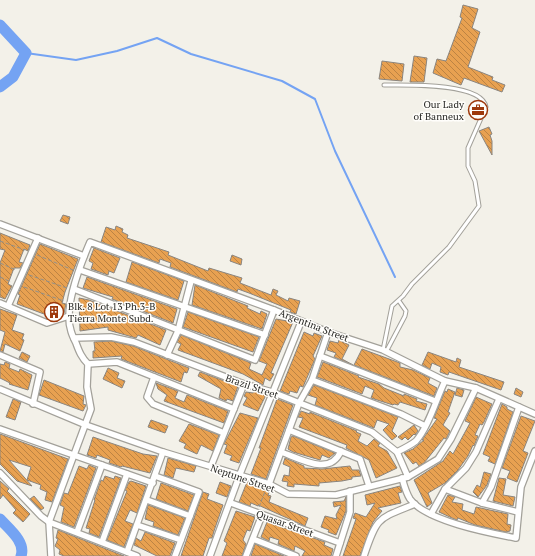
<svg xmlns="http://www.w3.org/2000/svg" width="535" height="556" viewBox="0 0 535 556" font-family="'PT Serif',serif">
<style>
.lines{fill:none;stroke-linecap:round;stroke-linejoin:round}
.stream{stroke:#74a3f3;stroke-width:2}
.river{stroke:#74a3f3;stroke-width:11}
.building{fill:url(#building-back-hatch);stroke:#8a857f}
.lane-casing{stroke:#a3a19a;stroke-width:5}
.street-casing{stroke:#a3a19a;stroke-width:8}
.path{stroke:#91908a;stroke-width:1;stroke-dasharray:4 2;stroke-linecap:butt}
.lane{stroke:#fff;stroke-width:3}
.street{stroke:#fff;stroke-width:5.5}
.labels{text-anchor:middle;stroke-width:3;stroke-linejoin:round;paint-order:stroke}
.poi-label{font-size:10px;fill:#282825;stroke:#fffefb;text-anchor:end}
.street-label{font-size:10px;fill:#282825;stroke:#fffefb}
</style>
<defs>
<pattern id="building-back-hatch" width="6" height="6" patternUnits="userSpaceOnUse"><rect width="6" height="6" fill="#e8a151"/><path d="M-1 5l2 2M0 0l6 6M5-1l2 2" fill="none" stroke="#bc8343"/></pattern>
</defs>
<rect width="100%" height="100%" fill="#f3f1e9"/>
<g class="lines">
<!-- stream -->
<polyline class="stream" points="26,53 76,60 117,51 157,38 191,54 282,81 315,99 335,151 395,277"/>
<!-- river -->
<g class="river">
<polyline points="0,25 26,53 13,77 0,87"/>
<path d="M0,519c9,10 26,23 21,37"/>
</g>
</g>
<!-- building -->
<g class="building">
<polygon points="463,5 478,9 472,28 480,32 468,67 493,77 492,80 505,85 502,92 464,78 461,85 433,73 437,59 446,61 462,18 460,17"/>
<polygon points="414,56 427,58 424,82 410,82"/>
<polygon points="382,61 404,64 402,81 379,79"/>
<polygon points="489,127 492,134 490,135 492,141 492,155 479,131"/>
<polygon points="63,215 70,217 68,224 60,221"/>
<polygon points="116,226 123,229 122,232 128,235 127,238 169,252 168,255 208,271 209,268 242,278 240,283 271,295 273,289 278,291 276,295 288,301 289,298 300,301 296,314 290,312 291,310 249,293 238,289 237,292 170,267 171,263 160,259 159,263 101,242 106,227 115,230"/>
<polygon points="0,233 30,245 28,251 24,249 19,262 23,263 20,268 14,268 8,284 12,286 5,299 0,297 0,263 5,250 0,249"/>
<polygon points="40,244 78,259 65,292 62,303 66,304 64,313 52,317 17,304 20,295 18,294"/>
<polygon points="94,248 120,258 114,273 109,271 108,275 91,269 93,263 89,261"/>
<polygon points="232,255 242,259 241,265 230,261"/>
<polygon points="132,262 184,281 178,300 126,282"/>
<polygon points="87,277 177,309 173,323 112,299 113,297 83,288"/>
<polygon points="195,285 248,306 247,308 260,314 261,311 267,314 262,329 192,305"/>
<polygon points="79,298 89,300 166,330 160,345 138,335 136,338 108,330 108,327 80,331"/>
<polygon points="0,309 17,315 12,330 24,334 22,339 24,340 20,351 5,344 3,352 0,351 5,332 0,330"/>
<polygon points="188,312 259,337 253,352 183,327"/>
<polygon points="276,319 293,322 271,373 274,374 270,381 265,378 263,385 243,374 178,350 181,344 177,342 181,335 251,363 249,369 262,375 267,364 259,361"/>
<polygon points="304,332 313,336 314,333 322,336 313,356 315,359 303,387 300,386 297,393 290,391 289,394 280,391"/>
<polygon points="339,340 349,345 342,359 353,365 334,357 336,353 327,350 330,341 338,343"/>
<polygon points="111,341 133,346 189,368 187,373 184,372 181,382 121,359 122,356 93,358 93,351 95,351 94,342"/>
<polygon points="362,349 400,363 400,367 413,370 430,378 428,383 437,388 434,396 354,365"/>
<polygon points="22,352 30,356 27,362 19,358"/>
<polygon points="428,352 456,362 457,358 461,360 459,367 504,382 501,390 449,372 448,375 440,372 441,367 432,363 430,369 422,365"/>
<polygon points="5,362 10,364 9,368 19,372 20,369 32,375 28,390 9,384 10,383 0,378 0,364 4,365"/>
<polygon points="323,362 359,376 358,377 379,384 384,388 404,396 404,394 417,399 416,401 427,404 425,410 400,402 398,405 394,404 393,405 371,398 374,390 365,386 362,394 317,377"/>
<polygon points="108,368 119,373 117,378 125,381 122,388 103,379"/>
<polygon points="200,372 238,386 233,401 227,399 226,401 219,398 221,389 198,376"/>
<polygon points="44,380 84,396 83,404 86,405 83,411 39,395"/>
<polygon points="156,383 178,391 175,398 184,402 187,395 228,411 224,423 164,401 167,395 158,389"/>
<polygon points="314,385 398,417 392,431 397,436 392,440 383,430 389,424 377,420 374,428 315,405 317,398 308,395"/>
<polygon points="457,388 464,390 462,397 455,395"/>
<polygon points="516,388 523,392 521,397 514,394"/>
<polygon points="448,389 455,392 448,412 450,413 443,425 450,431 446,439 444,438 424,463 419,466 416,462 413,464 404,453 413,449 424,440 422,440 437,419 434,418 445,391 447,392"/>
<polygon points="254,391 266,395 258,411 243,405 247,398 244,396 246,392 253,393"/>
<polygon points="476,397 492,404 484,422 482,425 480,424 475,435 478,436 474,446 473,445 468,456 458,470 445,483 428,493 432,503 427,507 414,480 443,461 450,451 453,454 470,423 465,421"/>
<polygon points="13,399 21,402 15,420 6,417"/>
<polygon points="277,399 293,405 266,479 251,474 261,448 259,448"/>
<polygon points="502,404 507,407 507,409 513,412 495,464 488,461 490,457 483,454"/>
<polygon points="301,411 310,414 310,412 312,413 357,431 356,432 361,434 358,441 367,446 374,439 380,443 378,446 387,451 397,468 376,478 369,460 346,448 347,445 299,427 303,418 298,417"/>
<polygon points="240,413 258,418 239,463 230,460 232,456 224,453 227,445 224,444"/>
<polygon points="521,416 535,421 523,451 528,453 517,482 507,478 510,471 502,468"/>
<polygon points="151,420 168,426 165,433 148,427"/>
<polygon points="189,424 219,435 213,451 201,445 197,454 184,448 186,444 179,441"/>
<polygon points="414,425 418,431 415,435 414,434 408,440 405,437 402,440 398,437"/>
<polygon points="0,434 68,459 52,502 45,500 47,492 40,489 41,485 27,480 31,467 9,460 32,486 17,481 0,464"/>
<polygon points="293,436 335,453 329,458 322,455 320,460 293,452 288,449 291,437"/>
<polygon points="93,437 143,454 157,456 150,473 122,466 121,467 109,463 110,460 97,455 96,458 87,455"/>
<polygon points="168,458 196,466 194,472 176,468 173,478 164,475"/>
<polygon points="285,458 304,466 304,468 322,469 350,466 352,470 359,470 361,476 352,477 352,479 342,481 319,483 319,486 294,484 294,487 287,486 288,482 282,481 284,475 289,476 290,467 283,464"/>
<polygon points="89,465 96,468 74,527 61,522 64,507 60,505 64,493 68,494 79,466 87,469"/>
<polygon points="484,472 491,474 487,485 478,497 473,492 477,485 480,487"/>
<polygon points="105,476 114,479 115,476 121,478 99,537 89,533 90,529 86,528 95,500 94,500 101,480 103,481"/>
<polygon points="499,478 506,479 503,495 515,497 513,506 493,501"/>
<polygon points="0,481 9,489 7,491 30,514 23,522 13,513 16,510 3,495 0,499"/>
<polygon points="131,481 146,486 137,513 130,510 125,521 133,524 124,547 107,540 127,491 125,490 129,482"/>
<polygon points="220,482 231,486 227,497 216,493"/>
<polygon points="247,482 270,490 268,495 271,496 269,502 308,518 305,526 258,505 258,506 251,503 250,506 239,502"/>
<polygon points="161,483 194,495 188,511 156,499"/>
<polygon points="400,486 402,492 398,493 401,503 378,508 382,511 373,522 360,556 343,556 356,519 353,518 355,513 366,517 375,503 367,505 365,495"/>
<polygon points="203,492 209,494 207,499 223,505 214,531 212,538 209,538 203,556 181,556"/>
<polygon points="448,495 455,497 452,502 463,504 462,510 474,514 476,507 508,514 507,524 511,525 510,531 506,532 475,525 458,518 457,520 452,518 439,512"/>
<polygon points="34,496 44,508 41,510 30,499"/>
<polygon points="346,497 346,511 336,535 328,532 329,530 321,527 325,516 337,519 336,515 341,505 334,507 333,502 344,501"/>
<polygon points="148,505 185,518 178,535 153,526 154,522 145,519"/>
<polygon points="236,511 255,517 250,531 247,530 243,540 246,544 242,556 222,556 227,543 224,541"/>
<polygon points="267,522 325,542 324,545 333,549 331,556 302,556 305,551 295,546 294,551 278,544 279,540 270,537 269,541 261,537"/>
<polygon points="58,530 124,556 64,556 59,554 60,550 55,546 58,539 56,538"/>
<polygon points="145,532 175,543 170,556 157,556 134,545 136,538 141,541"/>
<polygon points="255,544 284,556 251,556"/>
</g>
<g class="lines">
<!-- lane casing -->
<g class="lane-casing">
<g id="lane">
<path d="M383,350l9,-44 11,-10 9,-12 37,-37 30,-41 -4,-25 -7,-15v-18l18,-41c-4,-25 -83,-22 -102,-22"/>
<polyline points="386,352 405,316 406,311 399,301"/>
</g>
</g>
<!-- street casing -->
<g class="street-casing">
<g id="street">
<polyline points="0,224 84,256"/>
<polyline points="80,270 265,335"/>
<polyline points="74,289 255,360 274,310"/>
<polyline points="0,303 47,323 69,316"/>
<polyline points="8,306 38,238"/>
<polyline points="74,338 111,337 134,342 244,384 272,392 372,432 397,452 408,477"/>
<polyline points="0,355 40,372 33,404"/>
<polyline points="167,355 178,331 191,281"/>
<polyline points="320,356 435,401"/>
<polyline points="88,364 117,362 234,409"/>
<polyline points="154,377 147,397 153,404 224,433"/>
<polyline points="312,380 401,414 425,426"/>
<polyline points="0,389 86,425 163,452 269,484 288,494 336,495 408,477 438,459 451,439 476,388"/>
<polyline points="0,429 153,483"/>
<polyline points="289,430 360,459 369,486"/>
<path d="M281,452c20,7 49,25 60,-1"/>
<path d="M397,452c6,-3 14,-7 19,-11 13,-15 20,-42 29,-60"/>
<polyline points="211,466 244,384"/>
<polyline points="0,473 41,516 49,522 137,556"/>
<polyline points="155,476 199,492 175,556"/>
<path d="M402,478c2,7 4,15 8,21 16,22 80,34 106,39l5,-51 14,-36"/>
<polyline points="269,484 299,403 312,380 328,332"/>
<polyline points="445,489 482,503 518,512"/>
<polyline points="147,500 190,516"/>
<polyline points="231,503 340,543"/>
<polyline points="482,503 491,487 519,407"/>
<polyline points="431,514 445,489 466,468 476,452 499,399"/>
<polyline points="137,525 181,540"/>
<polyline points="77,532 102,465"/>
<polyline points="253,539 296,556"/>
<polyline points="102,542 127,474"/>
<polyline points="127,552 163,452"/>
<path d="M51,556l-2,-34 42,-113 -4,-22 1,-23c-7,-7 -9,-13 -12,-21 -2,-4 -4,-8 -5,-12 -8,-23 10,-68 19,-89l184,68 54,22 55,18 62,31 31,7 59,26"/>
<polyline points="210,556 240,474 301,322"/>
<polyline points="246,556 262,515"/>
<polyline points="336,556 350,512 350,491"/>
<path d="M364,556c13,-40 14,-37 51,-52"/>
</g>
</g>
<!-- path -->
<g class="path">
<polyline points="0,241 25,250"/>
<polyline points="37,255 73,270"/>
<polyline points="0,263 16,270"/>
<polyline points="29,275 67,288"/>
<polyline points="0,277 11,282"/>
<polyline points="24,287 64,301"/>
<polyline points="259,507 266,489"/>
</g>
<!-- lane -->
<use href="#lane" class="lane"/>
<!-- street -->
<use href="#street" class="street"/>
</g>
<!-- icons -->
<defs>
<g id="office-ring" transform="scale(1)"><circle r="9.5" fill="#fffefb" stroke="#9e390c" stroke-width="1.5"/><path d="M-6-3h4V-5.5h4V-3h4V5H-6ZM-1-4.5V-3h2v-1.5ZM-6 0V1H6V0Z" fill="#9e390c"/></g>
<g id="building-ring" transform="scale(1)"><circle r="9.5" fill="#fffefb" stroke="#9e390c" stroke-width="1.5"/><path d="M-4-6H4V6H1V3H-1V6H-4ZM-2.5-4.3h1.7v1.8h-1.7ZM.8-4.3h1.7v1.8H.8ZM-2.5-1h1.7V.8h-1.7ZM.8-1h1.7V.8H.8Z" fill="#9e390c"/></g>
</defs>
<g fill-rule="evenodd">
<use href="#office-ring" x="478" y="110"/>
<use href="#building-ring" x="54" y="312"/>
</g>
<g class="labels">
<!-- poi labels -->
<g class="poi-label">
<text x="464" y="108">Our Lady<tspan x="464" dy="12">of Banneux</tspan></text>
<text x="68" y="310" text-anchor="start">Blk. 8 Lot 13 Ph.3-B<tspan x="68" dy="12">Tierra Monte Subd.</tspan></text>
</g>
<!-- street labels -->
<g class="street-label">
<text transform="translate(314 325) rotate(21)" y="4">Argentina Street</text>
<text transform="translate(252 386) rotate(19)" y="4">Brazil Street</text>
<text transform="translate(243 478) rotate(19)" y="4">Neptune Street</text>
<text transform="translate(285 523) rotate(20)" y="4">Quasar Street</text>
</g>
</g>
</svg>
